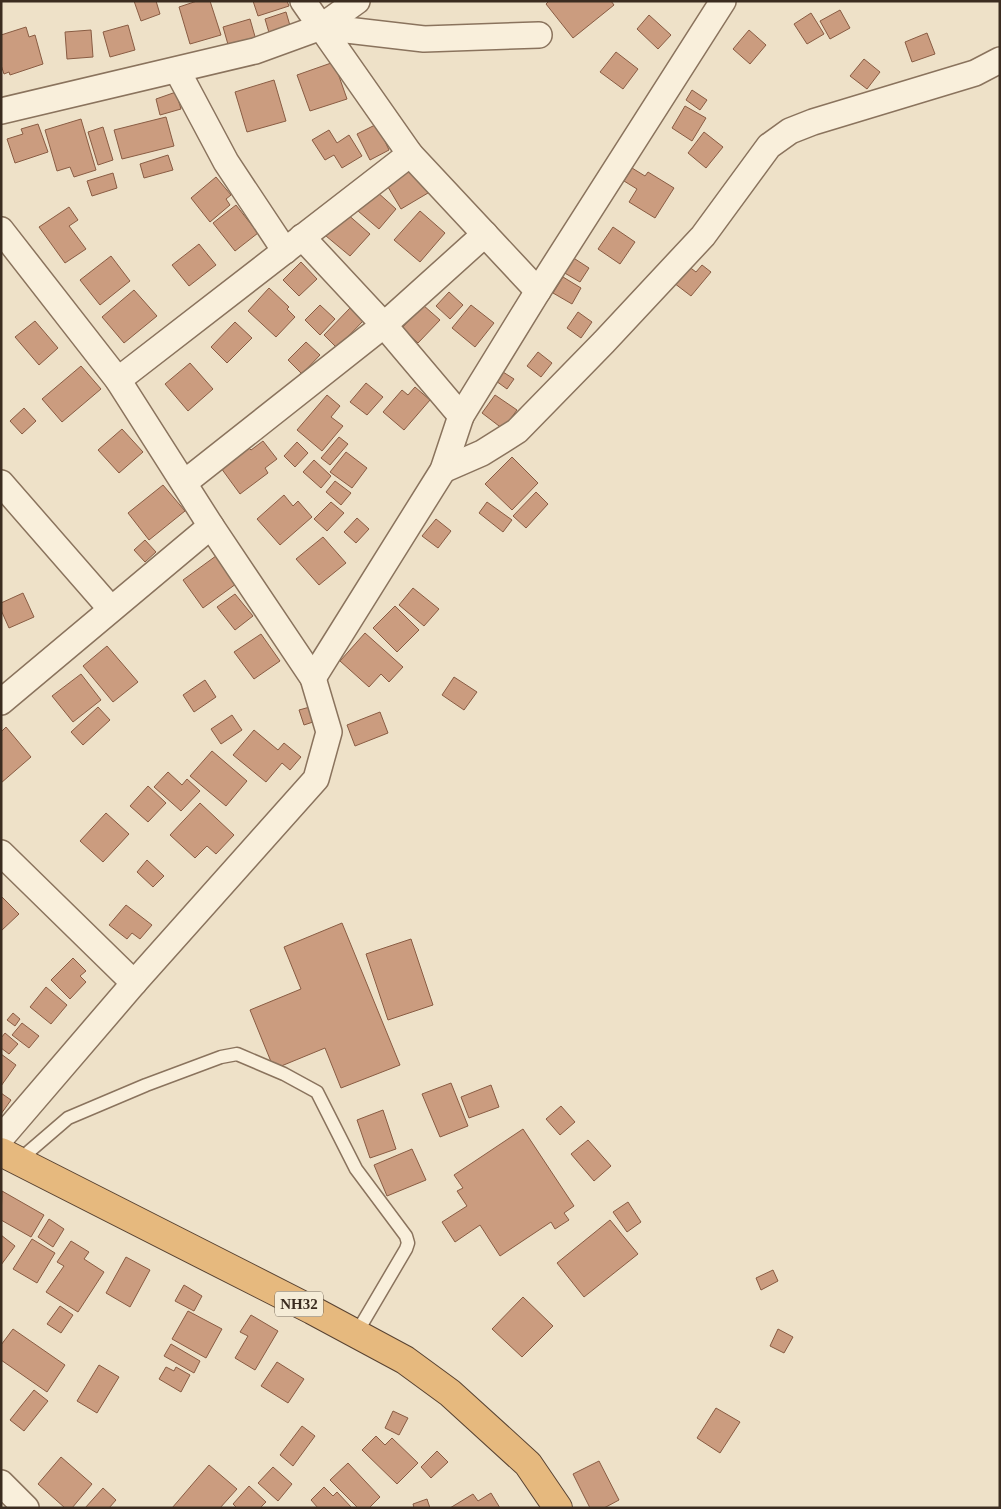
<svg xmlns="http://www.w3.org/2000/svg" width="1001" height="1509" viewBox="0 0 1001 1509" font-family="'Times New Roman',serif">
<style>
.building{fill:#cb9c7f;stroke:#895c43}
.lines{fill:none;stroke-linecap:round;stroke-linejoin:round}
.service-casing{stroke:#8a735d;stroke-width:15}
.minor-casing{stroke:#8a735d;stroke-width:28}
.trunk-casing{stroke:#584231;stroke-width:30}
.service{stroke:#f9efdb;stroke-width:12}
.minor{stroke:#f9efdb;stroke-width:25}
.trunk{stroke:#e6b97e;stroke-width:28}
.labels{text-anchor:middle;stroke-width:4.5;stroke-linejoin:round;paint-order:stroke}
.shield{fill:#f5ecd7;stroke:#736657;stroke-width:1}
.shield-label{font-size:15px;font-weight:bold;fill:#3b2c20}
</style>
<rect width="100%" height="100%" fill="#eee1c8"/>
<!-- building -->
<g class="building">
<polygon points="134,1 156,1 160,14 141,21"/>
<polygon points="197,1 210,1 221,35 190,44 179,7"/>
<polygon points="253,1 287,1 289,6 258,16"/>
<polygon points="549,1 611,1 614,5 573,38 546,4"/>
<polygon points="840,10 850,28 830,39 820,21"/>
<polygon points="286,12 291,29 270,36 265,19"/>
<polygon points="811,13 824,34 807,44 794,24"/>
<polygon points="649,15 671,35 658,49 637,29"/>
<polygon points="250,19 256,40 229,48 223,27"/>
<polygon points="128,25 135,50 110,57 103,32"/>
<polygon points="26,27 29,37 35,35 43,64 10,75 9,72 4,74 1,65 1,35"/>
<polygon points="91,30 93,57 67,59 65,32"/>
<polygon points="749,30 766,45 750,64 733,49"/>
<polygon points="927,33 935,54 912,62 905,42"/>
<polygon points="616,52 638,69 623,89 600,72"/>
<polygon points="864,59 880,72 867,89 850,76"/>
<polygon points="334,62 347,99 310,111 297,75"/>
<polygon points="274,80 286,121 247,132 235,92"/>
<polygon points="692,90 707,100 700,110 686,100"/>
<polygon points="176,92 181,109 160,115 156,99"/>
<polygon points="685,106 706,118 692,141 672,128"/>
<polygon points="166,117 174,146 122,159 114,130"/>
<polygon points="81,119 96,170 74,177 70,167 57,171 45,130"/>
<polygon points="38,124 48,152 15,163 7,139 23,134 21,129"/>
<polygon points="377,124 389,150 370,160 357,134"/>
<polygon points="103,127 113,160 98,165 88,132"/>
<polygon points="329,130 337,143 349,135 362,156 342,168 334,155 325,160 312,140"/>
<polygon points="704,132 723,147 706,168 688,153"/>
<polygon points="168,155 173,170 144,178 140,164"/>
<polygon points="412,167 428,193 401,209 385,182"/>
<polygon points="632,168 645,176 648,172 674,188 655,218 629,202 637,189 624,181"/>
<polygon points="113,173 117,188 92,196 87,181"/>
<polygon points="216,177 231,195 226,199 230,205 210,222 191,198"/>
<polygon points="376,191 396,209 379,229 358,211"/>
<polygon points="236,205 258,233 235,251 213,223"/>
<polygon points="69,207 78,220 69,226 86,249 65,263 39,227"/>
<polygon points="420,211 445,233 420,262 394,240"/>
<polygon points="346,213 370,234 350,256 326,236"/>
<polygon points="613,227 635,242 620,264 598,249"/>
<polygon points="199,244 216,265 189,286 172,265"/>
<polygon points="111,256 130,281 100,305 80,280"/>
<polygon points="572,257 589,268 580,282 563,272"/>
<polygon points="301,262 317,279 299,296 283,280"/>
<polygon points="702,265 711,272 691,296 674,283 688,266 696,272"/>
<polygon points="563,277 581,288 572,304 553,293"/>
<polygon points="269,288 289,307 287,309 295,317 276,337 248,311"/>
<polygon points="134,290 157,316 124,343 102,317"/>
<polygon points="449,292 463,305 450,319 436,306"/>
<polygon points="320,305 335,319 320,335 305,320"/>
<polygon points="423,305 440,320 418,343 402,328"/>
<polygon points="471,305 494,323 475,347 452,328"/>
<polygon points="350,308 363,321 337,348 324,335"/>
<polygon points="578,312 592,322 581,338 567,328"/>
<polygon points="35,321 58,348 39,365 15,337"/>
<polygon points="235,322 252,338 227,363 211,347"/>
<polygon points="306,342 320,355 302,374 288,360"/>
<polygon points="538,352 552,363 541,377 527,366"/>
<polygon points="190,363 213,389 188,411 165,384"/>
<polygon points="81,366 101,389 62,422 42,399"/>
<polygon points="503,372 514,379 507,389 496,381"/>
<polygon points="366,383 383,397 367,415 350,402"/>
<polygon points="415,387 430,400 404,430 383,412 402,390 408,395"/>
<polygon points="327,395 340,406 331,417 343,426 322,451 297,430"/>
<polygon points="495,395 517,410 503,429 482,413"/>
<polygon points="24,408 36,421 22,434 10,421"/>
<polygon points="122,429 143,452 119,473 98,450"/>
<polygon points="339,437 348,444 330,465 321,458"/>
<polygon points="263,441 277,459 265,468 268,473 240,494 221,468 248,447 251,450"/>
<polygon points="297,442 308,453 295,467 284,456"/>
<polygon points="346,452 367,468 352,488 330,472"/>
<polygon points="512,457 538,483 512,510 485,484"/>
<polygon points="314,460 331,476 321,488 303,472"/>
<polygon points="335,481 351,493 341,505 326,492"/>
<polygon points="163,485 185,511 149,540 128,513"/>
<polygon points="536,492 548,504 526,528 513,516"/>
<polygon points="284,495 293,506 298,501 312,517 280,545 257,519"/>
<polygon points="331,502 344,513 327,531 314,519"/>
<polygon points="487,502 512,520 503,532 479,513"/>
<polygon points="357,518 369,529 356,543 344,532"/>
<polygon points="436,519 451,531 438,548 422,536"/>
<polygon points="323,537 346,563 319,585 296,559"/>
<polygon points="145,540 156,552 145,562 134,550"/>
<polygon points="220,553 240,581 203,608 183,580"/>
<polygon points="413,588 439,609 424,626 399,605"/>
<polygon points="23,593 34,617 9,628 1,610 1,603"/>
<polygon points="235,594 253,616 235,630 217,607"/>
<polygon points="395,606 419,630 397,652 373,628"/>
<polygon points="365,633 403,667 389,682 381,674 369,687 340,661"/>
<polygon points="261,634 280,661 254,679 234,652"/>
<polygon points="107,646 138,682 113,702 83,666"/>
<polygon points="81,674 101,700 73,722 52,696"/>
<polygon points="454,677 477,692 464,710 442,695"/>
<polygon points="205,680 216,697 194,712 183,695"/>
<polygon points="317,705 322,719 304,725 299,710"/>
<polygon points="98,707 110,720 83,745 71,732"/>
<polygon points="380,712 388,733 355,746 347,725"/>
<polygon points="232,715 242,730 221,744 211,729"/>
<polygon points="6,727 31,757 1,783 1,732"/>
<polygon points="254,730 278,750 284,743 301,757 290,770 282,763 266,782 233,755"/>
<polygon points="212,751 247,781 226,806 190,776"/>
<polygon points="168,772 182,785 187,779 200,791 181,811 154,787"/>
<polygon points="148,786 166,803 148,822 130,806"/>
<polygon points="200,803 234,835 216,854 207,846 195,858 170,835"/>
<polygon points="106,813 129,834 103,862 80,841"/>
<polygon points="147,860 164,876 153,887 137,872"/>
<polygon points="1,896 19,914 1,931"/>
<polygon points="126,905 152,925 140,939 132,933 127,939 109,925"/>
<polygon points="342,923 400,1065 341,1088 325,1048 274,1069 250,1010 301,989 284,947"/>
<polygon points="411,939 433,1005 388,1020 366,954"/>
<polygon points="73,958 86,971 80,976 86,982 70,999 51,980"/>
<polygon points="46,987 67,1005 51,1024 30,1007"/>
<polygon points="13,1013 20,1019 15,1026 7,1020"/>
<polygon points="22,1023 39,1036 29,1048 12,1035"/>
<polygon points="5,1033 18,1044 9,1054 1,1048 1,1038"/>
<polygon points="1,1054 16,1065 1,1086"/>
<polygon points="451,1083 468,1126 440,1137 422,1094"/>
<polygon points="491,1085 499,1107 469,1118 461,1097"/>
<polygon points="1,1093 11,1100 1,1114"/>
<polygon points="561,1106 575,1122 560,1135 546,1119"/>
<polygon points="383,1110 396,1149 370,1158 357,1120"/>
<polygon points="523,1129 574,1206 564,1213 569,1220 555,1229 551,1222 500,1256 480,1225 455,1242 442,1222 467,1206 457,1191 463,1188 454,1175"/>
<polygon points="588,1140 611,1166 594,1181 571,1154"/>
<polygon points="412,1149 426,1180 387,1196 374,1165"/>
<polygon points="2,1191 44,1215 31,1237 1,1220"/>
<polygon points="628,1202 641,1222 627,1232 613,1212"/>
<polygon points="49,1219 64,1229 53,1247 38,1237"/>
<polygon points="610,1220 638,1254 584,1297 557,1263"/>
<polygon points="1,1235 15,1246 1,1265"/>
<polygon points="32,1239 55,1253 37,1283 13,1269"/>
<polygon points="71,1241 89,1252 84,1259 104,1272 78,1312 46,1292 64,1266 57,1262"/>
<polygon points="126,1257 150,1270 130,1307 106,1293"/>
<polygon points="773,1270 778,1281 761,1290 756,1278"/>
<polygon points="184,1285 202,1296 194,1311 175,1301"/>
<polygon points="523,1297 553,1326 522,1357 492,1329"/>
<polygon points="60,1306 73,1315 61,1333 47,1324"/>
<polygon points="188,1311 222,1329 206,1358 172,1339"/>
<polygon points="251,1315 278,1331 255,1370 235,1358 248,1336 240,1332"/>
<polygon points="13,1329 65,1365 47,1392 1,1360 1,1345"/>
<polygon points="778,1329 793,1337 784,1353 770,1346"/>
<polygon points="171,1344 200,1361 194,1373 164,1356"/>
<polygon points="277,1362 304,1379 288,1403 261,1386"/>
<polygon points="99,1365 119,1377 97,1413 77,1401"/>
<polygon points="166,1367 174,1371 176,1367 190,1375 181,1392 159,1379"/>
<polygon points="34,1390 48,1401 24,1431 10,1420"/>
<polygon points="716,1408 740,1422 720,1453 697,1438"/>
<polygon points="393,1411 408,1418 399,1435 385,1428"/>
<polygon points="302,1426 315,1436 293,1466 280,1455"/>
<polygon points="376,1436 385,1445 392,1438 418,1463 397,1484 362,1450"/>
<polygon points="437,1451 448,1462 431,1478 421,1467"/>
<polygon points="61,1457 92,1484 72,1508 65,1508 38,1484"/>
<polygon points="599,1461 619,1500 604,1508 590,1508 573,1474"/>
<polygon points="348,1463 380,1497 369,1508 358,1508 330,1480"/>
<polygon points="209,1465 237,1489 220,1508 172,1508"/>
<polygon points="273,1467 292,1484 278,1501 258,1483"/>
<polygon points="249,1486 266,1502 260,1508 237,1508 233,1504"/>
<polygon points="324,1487 333,1496 337,1492 352,1508 318,1508 311,1500"/>
<polygon points="103,1488 116,1500 109,1508 85,1508"/>
<polygon points="491,1493 500,1508 450,1508 473,1494 478,1501"/>
<polygon points="427,1499 430,1508 414,1508 413,1504"/>
</g>
<g class="lines">
<!-- service casing -->
<g class="service-casing">
<polyline id="service" points="18,1161 68,1118 146,1085 221,1057 237,1054 284,1074 317,1092 356,1169 406,1236 408,1243 406,1249 356,1334"/>
</g>
<!-- minor casing -->
<g class="minor-casing">
<g id="minor">
<polyline points="303,1 321,27"/>
<polyline points="177,70 226,162 285,251"/>
<polyline points="1,111 255,51 321,27 357,1"/>
<polyline points="1,230 118,380 211,526 313,678 329,732 316,779 134,983 1,1138"/>
<polyline points="302,237 384,325 461,416"/>
<polyline points="538,291 410,154 321,27 424,39 539,35"/>
<polyline points="118,380 410,154"/>
<polyline points="443,470 482,453 517,431 604,342 703,236 769,146 790,131 813,122 975,73 1000,60"/>
<polyline points="1,483 111,609"/>
<polyline points="184,483 384,325 485,234"/>
<polyline points="313,678 443,470 461,416 538,291 723,1"/>
<polyline points="1,702 211,526"/>
<polyline points="1,853 134,983"/>
<polyline points="1,1483 26,1508"/>
</g>
</g>
<!-- trunk casing -->
<g class="trunk-casing">
<polyline id="trunk" points="1,1152 312,1310 405,1360 450,1393 528,1464 558,1508"/>
</g>
<!-- service -->
<use href="#service" class="service"/>
<!-- minor -->
<use href="#minor" class="minor"/>
<!-- trunk -->
<use href="#trunk" class="trunk"/>
</g>
<g class="labels">
<!-- shield labels -->
<rect class="shield" x="275" y="1291.5" width="48" height="25" rx="4"/>
<g class="shield-label">
<text x="299" y="1309">NH32</text>
</g>
</g>
<!-- border -->
<rect width="1001" height="1509" fill="none" stroke="#3b2c20" stroke-width="5"/>
</svg>
